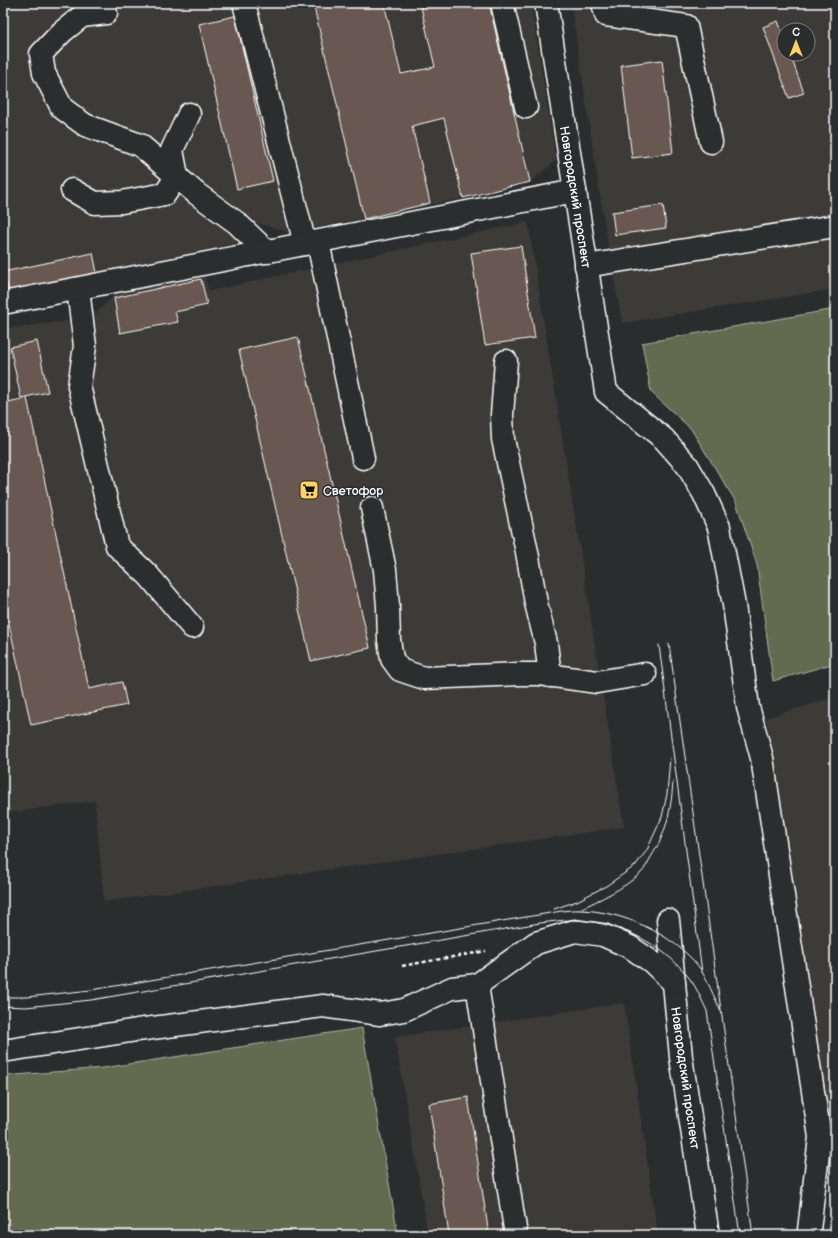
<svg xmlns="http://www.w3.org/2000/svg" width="838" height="1238" viewBox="0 0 838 1238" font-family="'Balsamiq Sans',sans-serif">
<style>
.built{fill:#3d3a38;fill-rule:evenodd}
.green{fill:#636a50;stroke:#b1b4a8}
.building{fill:#695951;stroke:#fff}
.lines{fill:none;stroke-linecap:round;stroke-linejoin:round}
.minor-casing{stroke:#fff;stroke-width:25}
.path{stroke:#fff;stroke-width:2.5;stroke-dasharray:4 3;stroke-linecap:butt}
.minor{stroke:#2a2d2e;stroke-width:22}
.tram{stroke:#fff;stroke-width:1}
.labels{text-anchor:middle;stroke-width:3;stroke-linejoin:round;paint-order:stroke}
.street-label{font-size:13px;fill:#fff;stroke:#2a2d2e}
.poi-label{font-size:13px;fill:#fff;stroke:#2a2d2e;text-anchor:start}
</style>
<rect width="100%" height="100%" fill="#2a2d2e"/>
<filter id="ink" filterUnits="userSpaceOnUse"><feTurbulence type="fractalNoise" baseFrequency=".025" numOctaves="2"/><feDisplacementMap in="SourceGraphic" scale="8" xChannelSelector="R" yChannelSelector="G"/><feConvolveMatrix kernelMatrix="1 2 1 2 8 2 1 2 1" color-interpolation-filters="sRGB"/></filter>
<g filter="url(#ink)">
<!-- built -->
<g class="built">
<polygon points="3,3 531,3 556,160 530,182 463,198 301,231 288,232 254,222 238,243 3,292"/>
<path d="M571,3h264v286l-213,34 -20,-114zM784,30h24v24h-24z"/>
<polygon points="528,222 624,827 104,902 95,801 7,813 3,793 3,329 67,321 95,315 117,292 204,274 209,291"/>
<polygon points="835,697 835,1172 766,718"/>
<polygon points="624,1003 658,1235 428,1235 395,1037"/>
</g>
<!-- green -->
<g class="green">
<polygon points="835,309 835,663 773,681 757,565 736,502 691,429 651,392 642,343"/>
<polygon points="362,1028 398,1235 3,1235 3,1076 103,1068"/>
</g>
<!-- building -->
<g class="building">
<polygon points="313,3 384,3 401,74 435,67 420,3 489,3 530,182 463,198 444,118 412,126 430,203 364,219"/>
<polygon points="235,16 273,181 237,189 199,24"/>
<polygon points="778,21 784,38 784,54 790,54 804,93 789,98 763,27"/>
<polygon points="662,60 673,153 632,158 621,65"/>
<polygon points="663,205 666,228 615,235 612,212"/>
<polygon points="521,246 535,338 485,345 471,253"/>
<polygon points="93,253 97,273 9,291 3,273 3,272"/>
<polygon points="201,279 207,305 175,312 178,322 120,333 114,298"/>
<polygon points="298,337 370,648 311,661 239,350"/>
<polygon points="37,341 48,392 21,398 10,347"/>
<polygon points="27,398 89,689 122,682 127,705 31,725 3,596 3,403"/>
<polygon points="468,1097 489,1235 449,1235 429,1104"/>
</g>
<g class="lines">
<!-- minor casing -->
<g class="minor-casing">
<g id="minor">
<polyline points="244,3 305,244"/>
<polyline points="502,3 526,107"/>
<polyline points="546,3 606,392 664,439 687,465 704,494 719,527 734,605 748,707 762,758 820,1137 809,1230 810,1235"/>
<polyline points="603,3 606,15 686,26 711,142"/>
<polyline points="106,13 82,16 62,32 41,54 44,73 62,108 85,125 140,145 197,194 237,223 267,252"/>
<polyline points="72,190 95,203 122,202 165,194 177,176 172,150 189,114"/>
<polyline points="318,242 363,458"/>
<polyline points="586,266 835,226"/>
<polyline points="78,289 85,346 79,386 117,546 148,575 192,627"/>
<polyline points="3,303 575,191"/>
<polyline points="506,361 502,415 503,439 527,552 536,603 546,643 550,676"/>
<polyline points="372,508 385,570 388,606 389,640 392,659 400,670 424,678 519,674 540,674 597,682 645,674"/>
<polyline points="668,920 681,1057 708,1235"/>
<polyline points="477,985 536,943 575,931 603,935 630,947 652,962 674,983"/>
<polyline points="3,1051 137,1030 323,1006 380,1014 404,1010 452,988 477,985 516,1235"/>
</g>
</g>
<!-- path -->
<polyline class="path" points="402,966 486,951"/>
<!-- minor -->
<use href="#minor" class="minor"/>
<!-- tram -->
<g class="tram">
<polyline points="669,644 753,1235"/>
<polyline points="659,645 702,972"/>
<polyline points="554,909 577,901 606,886 635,866 647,850 662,817 667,794 670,758"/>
<path d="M580,909c21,-10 43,-20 61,-36 4,-4 7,-11 10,-16 16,-25 20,-46 22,-76"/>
<path d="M3,997h24l64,-7 441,-74c15,-2 34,-7 48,-6 42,1 93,24 119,57 7,10 16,32 22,44"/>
<path d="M3,1006l23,1 65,-7 449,-77c10,-1 21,-3 31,-3 45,1 91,22 119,59 7,9 12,22 17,32l33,224"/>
</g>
</g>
</g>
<!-- icons -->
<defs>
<g id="supermarket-square" transform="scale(1)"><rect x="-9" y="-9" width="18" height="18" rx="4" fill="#ffd166" stroke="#2a2d2e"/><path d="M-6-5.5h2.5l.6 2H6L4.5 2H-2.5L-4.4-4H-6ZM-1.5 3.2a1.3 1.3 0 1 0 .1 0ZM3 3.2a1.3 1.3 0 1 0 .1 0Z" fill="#111"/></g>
</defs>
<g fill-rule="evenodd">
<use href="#supermarket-square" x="309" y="490"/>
</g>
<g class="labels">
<!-- street labels -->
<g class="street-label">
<text transform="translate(576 197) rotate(81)" y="5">Новгородский проспект</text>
<text transform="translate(686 1078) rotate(82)" y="5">Новгородский проспект</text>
</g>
<!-- poi labels -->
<g class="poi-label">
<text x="323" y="495">Светофор</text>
</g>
</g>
<!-- margin -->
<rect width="838" height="1238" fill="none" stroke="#2a2d2e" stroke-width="16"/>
<rect x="8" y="8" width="822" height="1222" fill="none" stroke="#fff" stroke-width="1.5" filter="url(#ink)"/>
<!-- north arrow -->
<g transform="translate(796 42)"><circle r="19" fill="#2a2d2e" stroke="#7f8182"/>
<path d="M0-3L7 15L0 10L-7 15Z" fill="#ffd166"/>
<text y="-6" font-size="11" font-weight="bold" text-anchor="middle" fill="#ffffff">С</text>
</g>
</svg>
